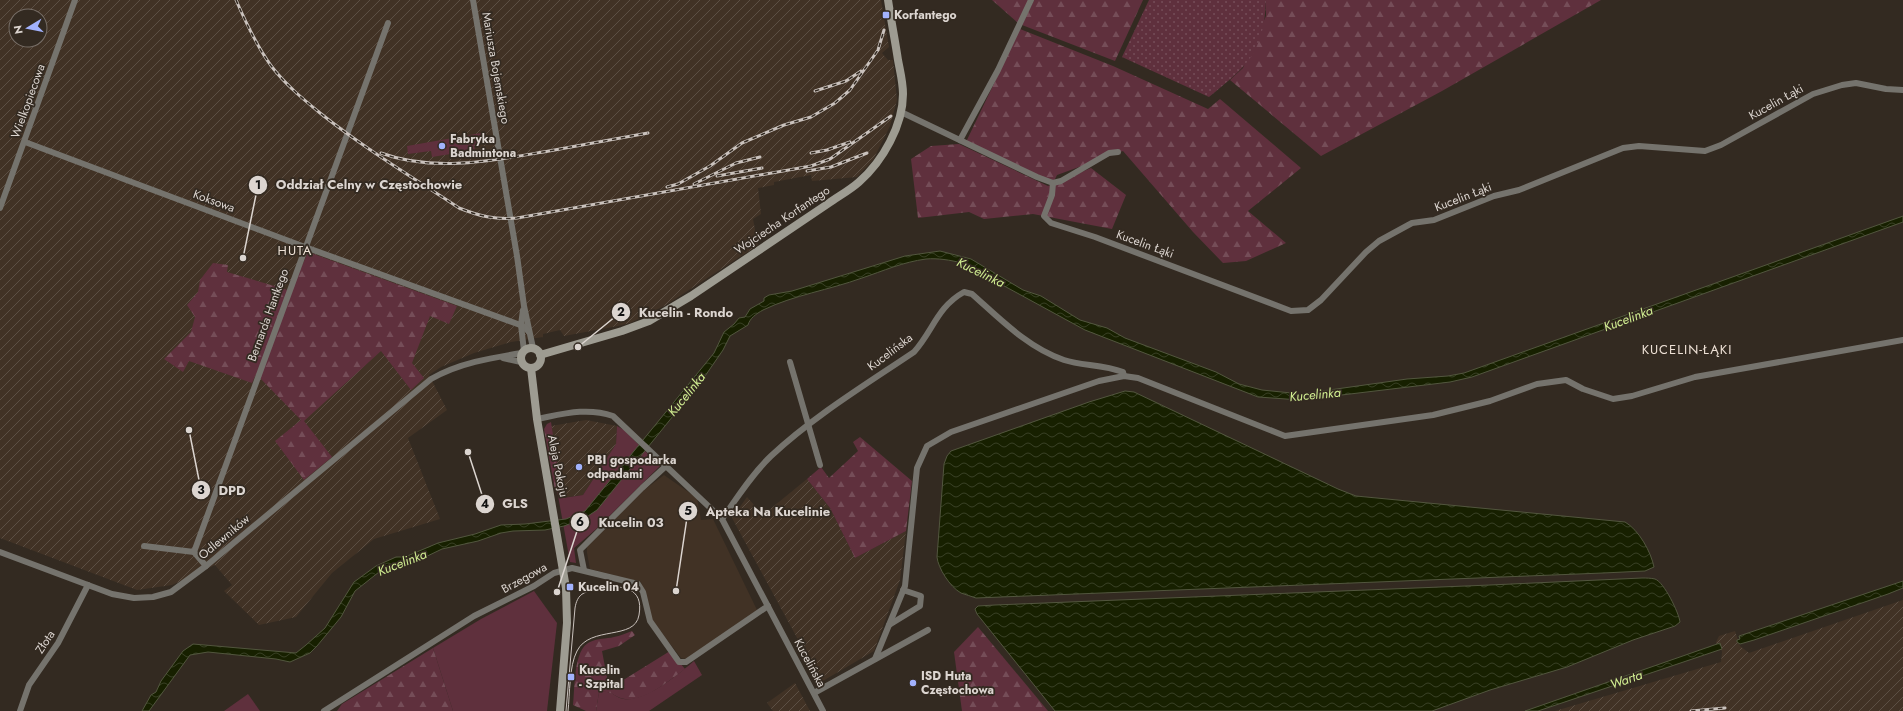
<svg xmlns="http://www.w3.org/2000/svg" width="1903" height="711" viewBox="0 0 1903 711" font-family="Jost,sans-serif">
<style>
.built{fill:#413225}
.industrial{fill:url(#industrial-furrows);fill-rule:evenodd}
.grass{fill:#5f303d}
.forest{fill:url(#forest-firs)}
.garden{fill:url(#garden-dots)}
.water{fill:url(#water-waves);stroke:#52563e}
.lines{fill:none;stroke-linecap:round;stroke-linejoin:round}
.street{stroke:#75736d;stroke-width:6}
.secondary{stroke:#9e9c92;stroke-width:8}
.tram{stroke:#cac2bd;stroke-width:1}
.rail-casing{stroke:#cac2bd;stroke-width:3}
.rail{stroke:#332a21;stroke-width:1.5;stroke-dasharray:4.5;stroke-linecap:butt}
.poi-dot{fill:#a2b2fd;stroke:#332a21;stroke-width:1.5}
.labels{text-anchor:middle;stroke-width:3.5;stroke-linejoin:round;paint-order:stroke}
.poi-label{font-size:12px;font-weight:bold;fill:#dcd5d0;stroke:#332a21;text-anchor:start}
.street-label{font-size:12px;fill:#dcd5d0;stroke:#332a21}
.neighbourhood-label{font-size:13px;letter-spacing:1px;fill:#eee1d6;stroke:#332a21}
.water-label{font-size:13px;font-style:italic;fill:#d2ef92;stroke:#332a21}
.leader{fill:none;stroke:#dcd5d0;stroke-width:1.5}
.callout-dot{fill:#dcd5d0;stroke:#332a21;stroke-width:1.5}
.mark-label{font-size:12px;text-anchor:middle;font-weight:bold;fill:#111}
.callout-label{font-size:13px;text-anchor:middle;font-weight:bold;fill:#dcd5d0;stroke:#332a21;stroke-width:3.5;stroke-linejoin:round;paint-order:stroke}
</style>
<defs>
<pattern id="industrial-furrows" width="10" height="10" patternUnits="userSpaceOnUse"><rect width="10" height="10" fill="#413225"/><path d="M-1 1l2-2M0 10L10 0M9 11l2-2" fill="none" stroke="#5c4f44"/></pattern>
<pattern id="forest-firs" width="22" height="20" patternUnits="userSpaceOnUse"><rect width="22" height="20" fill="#5f303d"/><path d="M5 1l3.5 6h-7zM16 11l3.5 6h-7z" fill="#754d58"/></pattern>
<pattern id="garden-dots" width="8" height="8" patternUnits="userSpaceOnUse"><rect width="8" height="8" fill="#5f303d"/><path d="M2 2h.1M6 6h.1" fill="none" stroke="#754d58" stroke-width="1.8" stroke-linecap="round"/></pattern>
<pattern id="water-waves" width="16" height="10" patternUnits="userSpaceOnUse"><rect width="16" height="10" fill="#172000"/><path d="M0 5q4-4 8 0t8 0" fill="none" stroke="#384024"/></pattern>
</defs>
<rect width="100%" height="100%" fill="#332a21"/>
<!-- built -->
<polygon class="built" points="664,475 697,498 701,520 713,519 757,610 686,659 681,658 652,620 641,582 590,569 587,553 587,547 643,491"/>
<!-- industrial -->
<g class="industrial">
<path d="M0,0h881l8,47 -7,6 6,7h5l4,40 -7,26 -17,34 -16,17 -45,4 -1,-6 -37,7v3l-16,3 3,26 -8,5 5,26 -92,60 -36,18 -12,3 -54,10 -4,-6 -17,4v3l-32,5 -37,11 -33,14 -12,8 18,35 -39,28 32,81 -66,20 -42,34 -36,44 -37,8 -35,-34 8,-6 -17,-20 -43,20 -35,5 -137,-52zM16,16h24v24h-24z"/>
<polygon points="586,420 617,426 616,444 583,495 562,498 551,426"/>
<polygon points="807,479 830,508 855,558 906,531 900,580 874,651 821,682 732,518 747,497 763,515"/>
<polygon points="1903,600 1903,711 1555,711 1721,662 1722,652 1720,644 1717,645 1716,642 1719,636 1735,631 1740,646 1749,653"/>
<polygon points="795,683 810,711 773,711 767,703"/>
</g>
<!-- grass -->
<g class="grass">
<polygon points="481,133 477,144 474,145 475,150 432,157 431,151 408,154 407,146"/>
<polygon points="617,426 624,430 660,466 595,530 574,548 576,563 570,562 557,490 561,490 563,498 583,495 616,444"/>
<polygon points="534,591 557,623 547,711 453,711 433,648 481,619"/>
<path d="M694,661l8,14 -53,36h-53l3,-19c15,-2 14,5 25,7 21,3 55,-25 70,-38z"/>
<polygon points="248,694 260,711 224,711"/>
</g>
<!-- forest -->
<g class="forest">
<polygon points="992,0 1031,0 1018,23"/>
<polygon points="1034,0 1143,0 1115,61 1022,25"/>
<polygon points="1266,0 1601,0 1442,91 1321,156 1230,80 1243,68 1266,16"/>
<polygon points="1020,29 1113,66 1208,109 1220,99 1301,168 1248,211 1286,243 1246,261 1223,263 1193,232 1123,151 1057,175 1053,183 966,142"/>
<polygon points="959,144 1048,186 1091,168 1126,195 1112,229 1033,214 984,219 969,212 918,218 911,159 931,146"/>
<polygon points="308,252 457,306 449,324 430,316 412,363 424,378 411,390 381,351 304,421 332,457 304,480 275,441 301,420 256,374 252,383 189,361 183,372 164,359 191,332 195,317 187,305 198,292 200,280 213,263 228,265 227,272 291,291"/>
<polygon points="551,422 561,490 555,490 544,429 547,424"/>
<polygon points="860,437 912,481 906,531 855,558 830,508 807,479 821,467 829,478 858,451 853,442"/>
<polygon points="978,627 1048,711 962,711 954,652"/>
<path d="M632,631l3,4 -16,11 -17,5 6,32 17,-4 45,-28 15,18c-15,11 -41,33 -60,30 -12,-2 -12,-9 -26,-7l-3,19h-10l-13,-6c2,-16 0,-56 17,-63 8,-4 16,-3 24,-5 6,-1 12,-4 18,-6z"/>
<polygon points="433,648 453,711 337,711 342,704"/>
</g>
<!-- garden -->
<path class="garden" d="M1149,0h117c-2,53 -19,66 -57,97l-87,-40z"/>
<!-- water -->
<g class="water">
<path d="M1903,216v6l-431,155 -22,5 -150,18 -42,-3 -173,-67 -123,-67c-12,-3 -24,-5 -36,-4 -23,3 -43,12 -64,19 -33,12 -68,17 -99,32 -7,4 -13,8 -15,15l-18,11 -7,14 -20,29 -106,131 -12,8 -21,8 -19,4 -32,1 -12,2 -23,8 -36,8 -23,11 -40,12 -24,19 -14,26 -24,29 -7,7 -20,9 -14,-3 -68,-7 -18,3 -41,56h-7l9,-16 5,-3 5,-11 22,-30 10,-7 103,9 10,-8 19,-17 29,-46 22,-16 20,-9h9l33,-14 37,-9 26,-9 24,-1 41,-5 19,-8 129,-158 10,-21 10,-8 5,-6 6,-1 5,-8 14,-8v-3l5,-3 23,-4 113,-35 35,-5 31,8 52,31 18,6 39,24 27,8 18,10 91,34 23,12 23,6 39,4 106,-15 41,-3 16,-3z"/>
<path d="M1125,391l9,1 204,97 18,7 269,26c14,8 26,30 29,45l-9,4 -42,2 -627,25c-5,-2 -10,-3 -15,-5 -11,-6 -23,-25 -24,-36l7,-93 3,-8 4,-5 138,-49z"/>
<path d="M1642,578c4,0 9,0 13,1 9,3 24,34 25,43l-5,4 -42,14 -66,27 -77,23 -58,21h-377l-78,-97 -2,-5 3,-3 17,-1 495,-20z"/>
<polygon points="1903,581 1903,588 1888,594 1754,640 1740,644 1737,642 1737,640 1740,639 1739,636"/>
<polygon points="1720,643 1722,649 1538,711 1525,711"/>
</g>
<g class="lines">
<!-- street -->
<g class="street">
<polyline points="473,0 517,256 524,306 533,348"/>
<polyline points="901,112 1037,177 1053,183 1061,181 1109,153 1118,152"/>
<polyline points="960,140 998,70 1031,0"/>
<polyline points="25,142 305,247 523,326 529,332"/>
<polyline points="1053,183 1052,195 1044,216 1051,223 1095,237 1291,311 1308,310 1321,300 1366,252 1379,241 1412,223 1434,220 1494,196 1519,190 1623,148 1639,146 1705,151 1721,145 1813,94 1842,85 1856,83 1886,89 1903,90"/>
<polyline points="0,208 75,0"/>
<polyline points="523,310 521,325 524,351"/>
<polyline points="503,358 521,362"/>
<polyline points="790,362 820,465"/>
<path d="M537,419c26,-5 50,-12 76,-3l109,103 101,192"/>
<path d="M722,519c15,-21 30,-45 49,-63 43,-40 94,-71 143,-104 19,-21 23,-45 50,-60l8,2c27,24 56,54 92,66 18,6 39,4 59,12l1,4"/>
<polyline points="144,546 194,552"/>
<path d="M0,552l112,42 22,4 19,-1 18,-5 35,-26 225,-187c28,-16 59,-21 91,-26"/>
<polyline points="206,566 194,552 388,23"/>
<polyline points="584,570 580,550 642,488 666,466"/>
<polyline points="889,625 920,606 921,596 903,590"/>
<polyline points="875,659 905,586 917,468 927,446 951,432 1099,381 1124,376 1138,378 1285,436 1433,415 1490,401 1537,384 1566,380 1583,389 1613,399 1632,396 1695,377 1903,340"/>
<polyline points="814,693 928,630"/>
<polyline points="20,711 29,685 58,643 88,585"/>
<polyline points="324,711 474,616 534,586 554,573 572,568 638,584 643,592 650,621 679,662 686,662 768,606"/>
</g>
<!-- secondary -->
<g class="secondary">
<circle cx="531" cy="358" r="10"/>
<path d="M540,355l82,-24 27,-10 42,-25 138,-93c10,-7 21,-13 30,-21 24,-21 44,-57 44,-88 0,-12 -3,-23 -5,-34 -3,-20 -7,-40 -10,-60"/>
<polyline points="531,368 537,419 566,588 567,623 560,711"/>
</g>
<!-- tram -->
<path class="tram" d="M566,711l9,-103c1,-6 3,-12 9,-15 5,-3 12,-4 17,-5 21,-3 43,-1 38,27 -4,26 -49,10 -62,36 -8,15 -7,43 -9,60"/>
<!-- rail casing -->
<g class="rail-casing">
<g id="rail">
<path d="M236,0c10,23 21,47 36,67 14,18 31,32 48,46 44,35 92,64 139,95 20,8 36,12 58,10l294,-52 19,-7 61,-43"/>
<polyline points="815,91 846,81 861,71"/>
<path d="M381,153c54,20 114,7 168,-2 33,-6 66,-12 99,-18"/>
<polyline points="811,153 827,150 850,142"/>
<polyline points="807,171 831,167 867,153"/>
<polyline points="717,176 762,168"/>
<polyline points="694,184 736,163 760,157"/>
<polyline points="667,187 678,184 710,166 742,143 784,125 811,117 835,103 850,90 878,50 884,30"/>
<polyline points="1691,711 1725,708"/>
</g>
</g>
<!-- rail -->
<use href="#rail" class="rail"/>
</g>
<!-- markers -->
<g class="poi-dot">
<rect x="882" y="11" width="8" height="8" rx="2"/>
<circle cx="442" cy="146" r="4"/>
<circle cx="579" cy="467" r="4"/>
<rect x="566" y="583" width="8" height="8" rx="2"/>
<rect x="567" y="673" width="8" height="8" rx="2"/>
<circle cx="913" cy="683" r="4"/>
</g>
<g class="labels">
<!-- poi labels -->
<g class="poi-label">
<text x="894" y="19">Korfantego</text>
<text x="450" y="143">Fabryka<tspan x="450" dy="14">Badmintona</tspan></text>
<text x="587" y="464">PBI gospodarka<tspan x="587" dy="14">odpadami</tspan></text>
<text x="578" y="591">Kucelin 04</text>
<text x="579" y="674">Kucelin<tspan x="579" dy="14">- Szpital</tspan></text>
<text x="921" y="680">ISD Huta<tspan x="921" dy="14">Częstochowa</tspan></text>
</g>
<!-- street labels -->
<g class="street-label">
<text transform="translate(496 68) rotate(80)" y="4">Mariusza Bojemskiego</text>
<text transform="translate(28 101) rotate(-70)" y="4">Wielkopiecowa</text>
<text transform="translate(1776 102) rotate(-29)" y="4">Kucelin Łąki</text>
<text transform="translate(1463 197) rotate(-21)" y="4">Kucelin Łąki</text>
<text transform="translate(214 201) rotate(20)" y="4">Koksowa</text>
<text transform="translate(782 220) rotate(-34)" y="4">Wojciecha Korfantego</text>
<text transform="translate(1145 244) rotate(20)" y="4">Kucelin Łąki</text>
<text transform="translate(268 315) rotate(-70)" y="4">Bernarda Hantkego</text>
<text transform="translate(890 352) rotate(-37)" y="4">Kucelińska</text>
<text transform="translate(558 466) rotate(79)" y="4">Aleja Pokoju</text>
<text transform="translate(224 537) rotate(-40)" y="4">Odlewników</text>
<text transform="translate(524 578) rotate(-29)" y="4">Brzegowa</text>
<text transform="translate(45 642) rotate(-57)" y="4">Złota</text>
<text transform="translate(810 663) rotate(62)" y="4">Kucelińska</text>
</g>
<!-- neighbourhood labels -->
<g class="neighbourhood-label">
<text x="295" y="255">HUTA</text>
<text x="1687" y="354">KUCELIN-ŁĄKI</text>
</g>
<!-- water labels -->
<g class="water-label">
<text transform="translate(981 272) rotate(26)" y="5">Kucelinka</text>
<text transform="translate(1628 318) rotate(-20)" y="5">Kucelinka</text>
<text transform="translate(686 394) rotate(-51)" y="5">Kucelinka</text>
<text transform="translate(1315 394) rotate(-5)" y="5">Kucelinka</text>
<text transform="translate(402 562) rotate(-21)" y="5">Kucelinka</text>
<text transform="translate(1626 679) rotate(-19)" y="5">Warta</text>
</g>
</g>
<!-- callouts -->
<path class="leader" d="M243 258L258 185M578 347L621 312M189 430L201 490M468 452L485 504M676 591L688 511M557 592L580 522"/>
<g class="callout-dot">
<circle cx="243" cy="258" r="4"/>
<circle cx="578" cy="347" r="4"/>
<circle cx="189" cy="430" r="4"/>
<circle cx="468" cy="452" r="4"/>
<circle cx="676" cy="591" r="4"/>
<circle cx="557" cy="592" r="4"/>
<circle cx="258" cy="185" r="10"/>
<circle cx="621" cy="312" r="10"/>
<circle cx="201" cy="490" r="10"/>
<circle cx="485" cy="504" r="10"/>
<circle cx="688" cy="511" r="10"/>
<circle cx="580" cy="522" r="10"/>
</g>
<g class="mark-label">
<text x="258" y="189">1</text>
<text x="621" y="316">2</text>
<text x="201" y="494">3</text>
<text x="485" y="508">4</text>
<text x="688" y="515">5</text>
<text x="580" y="526">6</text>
</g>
<g class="callout-label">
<text x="369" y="189">Oddział Celny w Częstochowie</text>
<text x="686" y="317">Kucelin - Rondo</text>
<text x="232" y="495">DPD</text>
<text x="515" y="508">GLS</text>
<text x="768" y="516">Apteka Na Kucelinie</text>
<text x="631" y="527">Kucelin 03</text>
</g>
<!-- north arrow -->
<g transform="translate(28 28) rotate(260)"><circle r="19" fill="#332a21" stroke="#776e67"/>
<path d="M0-3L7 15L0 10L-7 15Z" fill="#a2b2fd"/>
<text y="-6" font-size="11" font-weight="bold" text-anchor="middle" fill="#dcd5d0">N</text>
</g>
</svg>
